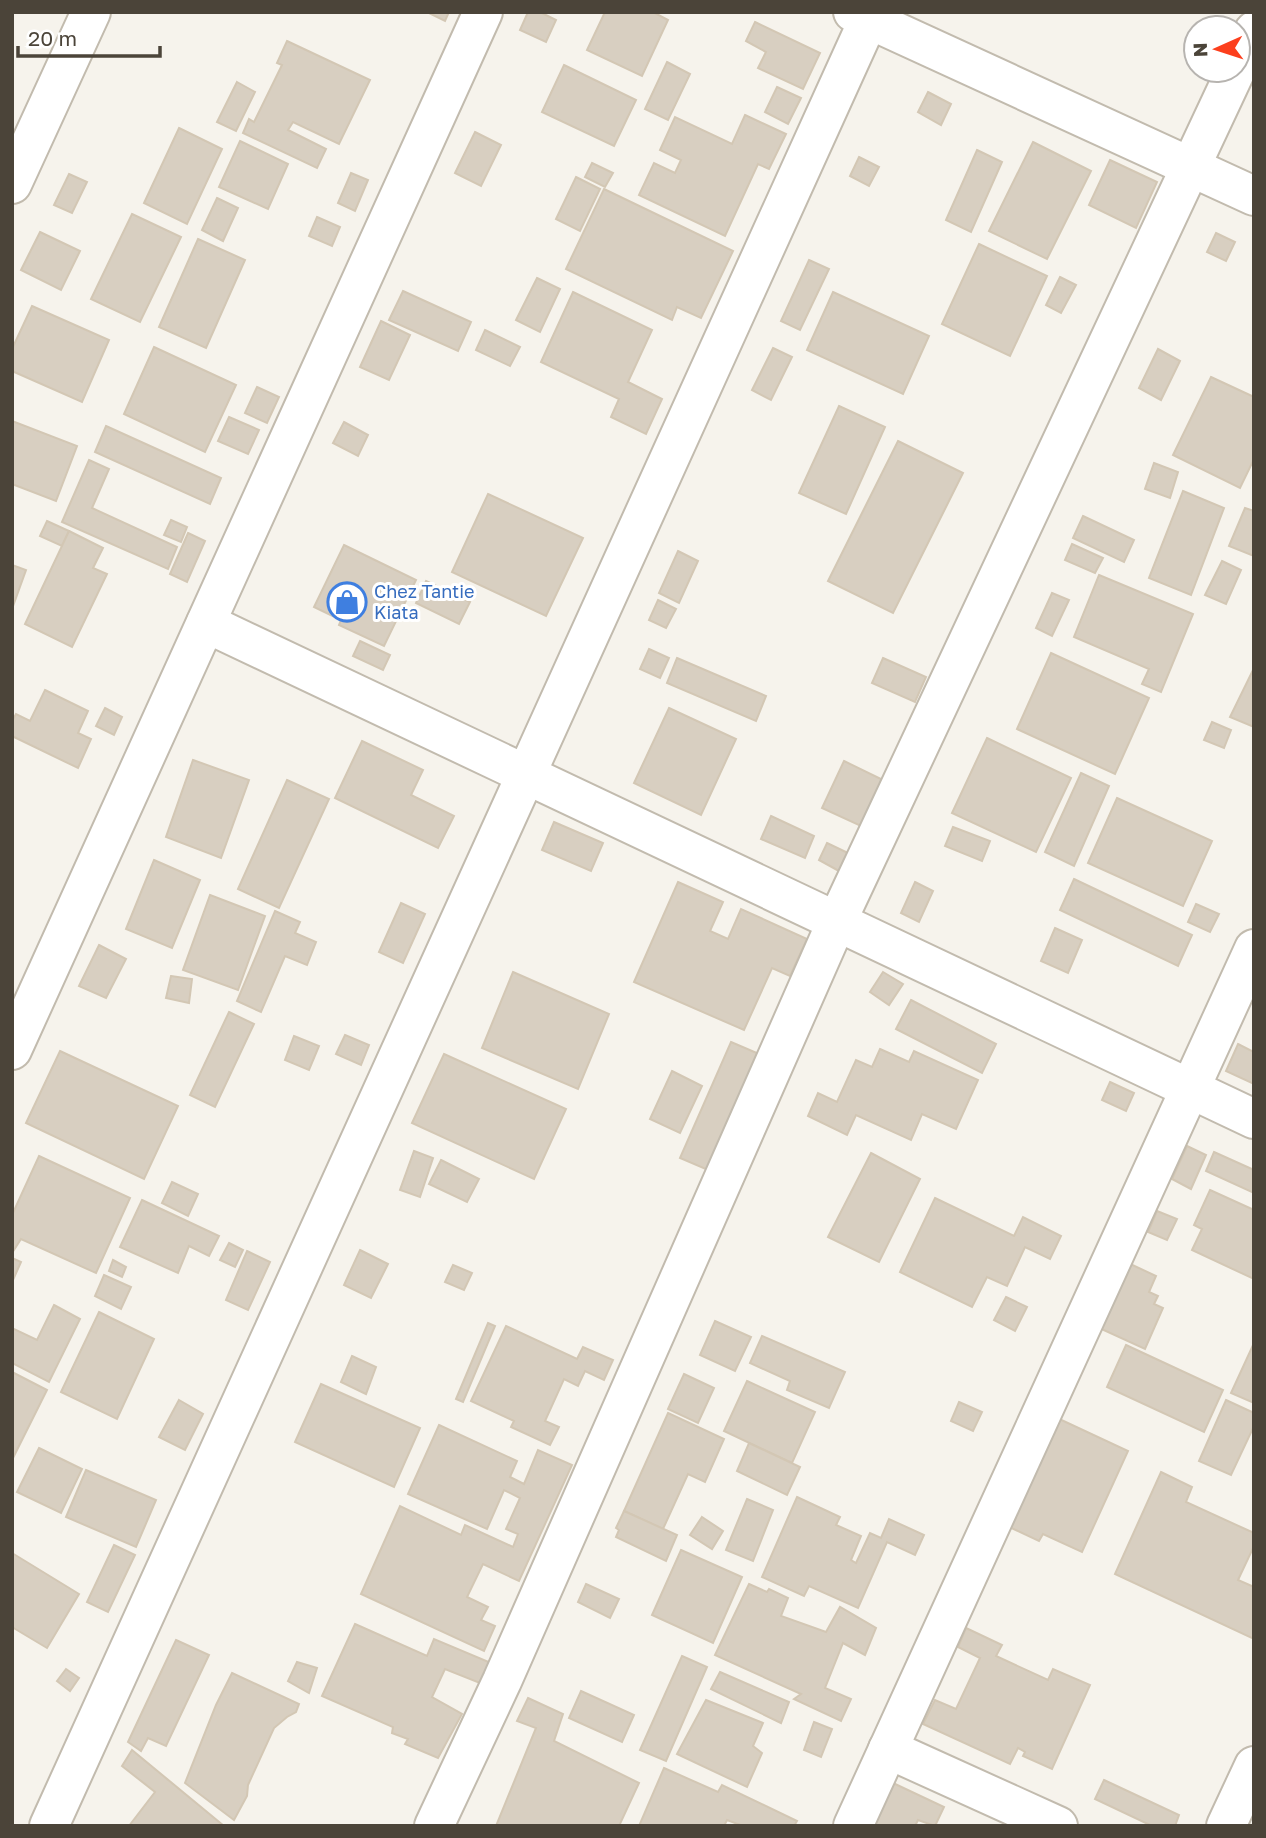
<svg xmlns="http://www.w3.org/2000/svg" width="1266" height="1838" viewBox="0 0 1266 1838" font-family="'Golos Text',sans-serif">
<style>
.building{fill:#d8cfc1;stroke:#d3c7b4;stroke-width:2}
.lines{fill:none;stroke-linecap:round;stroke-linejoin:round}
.street-casing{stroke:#c2bbae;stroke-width:42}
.street{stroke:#fff;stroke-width:38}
.labels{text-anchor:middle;stroke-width:6;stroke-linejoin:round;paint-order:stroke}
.shop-label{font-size:18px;fill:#366cbe;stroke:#fff;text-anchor:start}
</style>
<rect width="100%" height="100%" fill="#f6f3ec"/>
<!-- building -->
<g class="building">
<polygon points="427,12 449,12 445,21"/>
<polygon points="528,12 540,12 556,20 546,42 520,30"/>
<polygon points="605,12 653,12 668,20 642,76 587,50"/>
<polygon points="755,22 820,53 803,89 758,68 766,52 746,41"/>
<polygon points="287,41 370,80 339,144 293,122 288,130 326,149 317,168 243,133 249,119 254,122 282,65 277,63"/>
<polygon points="667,62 690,74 668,120 645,109"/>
<polygon points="564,65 636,100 614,146 542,112"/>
<polygon points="237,82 255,92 236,131 217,122"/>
<polygon points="777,87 801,98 788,124 765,112"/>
<polygon points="928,92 951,104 941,125 918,112"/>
<polygon points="745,115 786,134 769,169 758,164 725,236 639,195 654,163 675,173 681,160 660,150 675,117 732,144"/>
<polygon points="179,128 222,149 187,224 144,203"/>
<polygon points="475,132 501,145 481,186 455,173"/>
<polygon points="240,141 288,164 268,209 219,187"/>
<polygon points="1033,142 1091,171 1047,259 989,231"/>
<polygon points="977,150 1002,162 971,232 946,220"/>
<polygon points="859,157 879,167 869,186 850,176"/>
<polygon points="1110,160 1157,182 1136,228 1089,205"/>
<polygon points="592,163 613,173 605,187 585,177"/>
<polygon points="351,173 368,180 355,211 338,203"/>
<polygon points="69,174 87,182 72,213 54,205"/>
<polygon points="576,177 600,189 580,231 556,219"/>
<polygon points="604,189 733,251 701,318 677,307 672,320 566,269"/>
<polygon points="217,198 238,208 223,241 202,230"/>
<polygon points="132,214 181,237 140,322 91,299"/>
<polygon points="317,217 340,227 332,246 309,236"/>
<polygon points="40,232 80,251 61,290 21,270"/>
<polygon points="1216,233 1235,242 1226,261 1207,252"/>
<polygon points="198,239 245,260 206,348 159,327"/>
<polygon points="979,244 1047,276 1010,356 942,324"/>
<polygon points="809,260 829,269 800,330 781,321"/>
<polygon points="1060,277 1076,285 1061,313 1046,305"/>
<polygon points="537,278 560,289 540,332 516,320"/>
<polygon points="403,291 471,322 458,351 389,320"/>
<polygon points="573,292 652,330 628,382 662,399 646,434 611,417 619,399 541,362"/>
<polygon points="833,292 929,336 903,394 807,350"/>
<polygon points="32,306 109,340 82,402 12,371 12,349"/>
<polygon points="381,321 410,335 389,380 360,367"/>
<polygon points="485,330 520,347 510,366 476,350"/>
<polygon points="154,347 236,385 205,452 124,414"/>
<polygon points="773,348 792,357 771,400 752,390"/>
<polygon points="1158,349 1180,361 1161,400 1139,388"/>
<polygon points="1211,377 1254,397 1254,459 1240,488 1173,455"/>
<polygon points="257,387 279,397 267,423 245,413"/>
<polygon points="839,406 885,427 846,514 799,493"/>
<polygon points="229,417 259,430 248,454 218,441"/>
<polygon points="12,421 77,446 56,501 12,484"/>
<polygon points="344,422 368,435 358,456 333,443"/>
<polygon points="106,426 221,478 210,504 95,452"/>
<polygon points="898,441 963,473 893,613 828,581"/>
<polygon points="89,460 109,469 92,508 177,547 168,569 62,522"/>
<polygon points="1154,463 1178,472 1170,498 1145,489"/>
<polygon points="1183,491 1224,508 1191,595 1149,578"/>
<polygon points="488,494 583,538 546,616 452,572"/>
<polygon points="1245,508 1254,511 1254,556 1229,546"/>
<polygon points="1083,516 1134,540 1124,562 1073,538"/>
<polygon points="171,520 187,527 181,542 164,535"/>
<polygon points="47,521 69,531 62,546 40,536"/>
<polygon points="69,531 103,548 93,568 107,574 72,647 25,624"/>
<polygon points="188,533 205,541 187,582 170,574"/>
<polygon points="1072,544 1103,558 1095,573 1065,560"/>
<polygon points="344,545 416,580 384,646 339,625 341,620 314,607"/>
<polygon points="678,551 698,561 679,603 659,593"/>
<polygon points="1222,561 1241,570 1226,604 1205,595"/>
<polygon points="12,565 26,570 12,609"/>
<polygon points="1099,575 1193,614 1161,692 1142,684 1149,669 1074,637"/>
<polygon points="426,581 470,602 459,624 416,603"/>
<polygon points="1052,593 1069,600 1052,636 1036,628"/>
<polygon points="658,600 676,609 666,628 649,620"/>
<polygon points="360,641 390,655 383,670 353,656"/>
<polygon points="649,649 669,658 660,678 640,669"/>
<polygon points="1051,653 1149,698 1115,774 1017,729"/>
<polygon points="677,658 766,696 756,721 667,683"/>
<polygon points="883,658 926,677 915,702 872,683"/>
<polygon points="1254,668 1254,727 1230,717"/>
<polygon points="45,690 88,711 78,733 91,739 78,768 12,736 12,721 16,714 30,721"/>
<polygon points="105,708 122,717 114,735 96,726"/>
<polygon points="669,708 736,739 701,815 634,783"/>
<polygon points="1212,722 1231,730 1224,748 1204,740"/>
<polygon points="987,738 1071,778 1036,852 952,813"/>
<polygon points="362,741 423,770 411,795 454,816 438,848 335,798"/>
<polygon points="193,760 249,780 221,858 166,837"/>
<polygon points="844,761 883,780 861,826 822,808"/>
<polygon points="1081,773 1109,786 1074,866 1045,852"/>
<polygon points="287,780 329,799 279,908 238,889"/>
<polygon points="1117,798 1212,841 1183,906 1088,863"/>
<polygon points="771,816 814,836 805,858 761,839"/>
<polygon points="554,822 603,843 591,871 542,850"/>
<polygon points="953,827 990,841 982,861 945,846"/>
<polygon points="827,843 848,853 839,871 819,860"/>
<polygon points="154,860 200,880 172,948 126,929"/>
<polygon points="1074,879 1192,935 1178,966 1060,910"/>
<polygon points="678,882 723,902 710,931 728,939 741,909 807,939 790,976 772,968 744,1030 634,982"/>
<polygon points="915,882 933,891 919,922 901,913"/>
<polygon points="210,895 265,916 238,990 183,970"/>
<polygon points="401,903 425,914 403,963 379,952"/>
<polygon points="1196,904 1219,914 1210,932 1188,922"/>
<polygon points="275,911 300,922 295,933 316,942 307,965 285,956 261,1012 237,1001"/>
<polygon points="1055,928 1082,940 1068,973 1041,961"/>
<polygon points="99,945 126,959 106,998 79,986"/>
<polygon points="513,972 609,1014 578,1089 482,1048"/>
<polygon points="883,972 903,984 889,1005 870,992"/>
<polygon points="171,976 192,979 189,1003 166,998"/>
<polygon points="911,1000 996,1044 982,1073 896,1029"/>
<polygon points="229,1012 254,1024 215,1107 190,1095"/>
<polygon points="345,1035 369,1045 361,1065 336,1054"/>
<polygon points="294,1036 319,1046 309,1070 285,1060"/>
<polygon points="731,1042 766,1057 715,1173 680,1158"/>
<polygon points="1238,1044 1254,1052 1254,1084 1226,1071"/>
<polygon points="880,1049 909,1062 914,1051 978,1080 956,1129 922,1114 911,1140 856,1115 847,1135 808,1116 818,1093 837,1102 856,1060 872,1067"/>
<polygon points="60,1051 178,1106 144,1179 26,1123"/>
<polygon points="444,1054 566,1109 534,1179 412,1123"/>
<polygon points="672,1071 702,1086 680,1133 650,1119"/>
<polygon points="1110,1082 1134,1093 1126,1111 1102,1100"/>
<polygon points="1187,1146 1206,1155 1191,1189 1172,1179"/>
<polygon points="414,1151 433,1158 420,1197 400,1190"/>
<polygon points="1214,1152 1254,1170 1254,1193 1206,1171"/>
<polygon points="871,1153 920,1179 879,1262 828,1237"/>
<polygon points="39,1156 130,1198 96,1273 21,1239 12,1253 12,1215"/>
<polygon points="441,1160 479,1179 467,1202 429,1184"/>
<polygon points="172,1182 198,1194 188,1216 162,1203"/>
<polygon points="1210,1190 1254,1210 1254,1279 1192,1250 1202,1229 1194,1225"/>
<polygon points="935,1198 1014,1236 1023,1217 1061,1236 1050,1259 1025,1247 1007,1286 987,1277 972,1307 900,1272"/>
<polygon points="142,1200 219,1236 209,1256 189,1246 178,1273 120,1247"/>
<polygon points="1157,1211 1177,1219 1167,1240 1148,1232"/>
<polygon points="229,1243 243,1250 235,1267 220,1260"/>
<polygon points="360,1250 388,1264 371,1298 344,1285"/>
<polygon points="247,1251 270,1262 248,1310 226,1300"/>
<polygon points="12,1258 21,1262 13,1280 12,1280"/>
<polygon points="113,1260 126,1267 122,1277 109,1271"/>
<polygon points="1126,1262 1156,1276 1149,1292 1158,1296 1154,1304 1163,1308 1145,1349 1097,1327"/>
<polygon points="453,1265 472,1273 464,1290 445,1282"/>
<polygon points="104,1275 131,1287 121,1309 95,1296"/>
<polygon points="1006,1297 1027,1307 1015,1331 994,1320"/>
<polygon points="54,1305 80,1319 49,1382 12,1363 12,1328 37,1340"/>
<polygon points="99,1312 154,1339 117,1419 61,1392"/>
<polygon points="715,1321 751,1337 735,1371 700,1355"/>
<polygon points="488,1323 495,1326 463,1402 456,1399"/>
<polygon points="506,1326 577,1359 583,1347 613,1360 604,1380 585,1371 578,1386 564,1379 545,1421 559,1427 550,1445 511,1427 514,1421 471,1401"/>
<polygon points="762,1336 845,1372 829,1408 787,1390 790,1381 750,1363"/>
<polygon points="1254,1343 1254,1403 1231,1393"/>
<polygon points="1126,1345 1223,1390 1204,1432 1107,1387"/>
<polygon points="352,1356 376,1367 366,1394 341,1382"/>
<polygon points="12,1372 47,1390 12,1460"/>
<polygon points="684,1374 714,1388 698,1423 668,1409"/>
<polygon points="747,1381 815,1412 792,1463 724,1431"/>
<polygon points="321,1384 420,1428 394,1487 295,1442"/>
<polygon points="179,1400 203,1414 185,1450 159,1437"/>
<polygon points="1226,1400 1254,1413 1254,1426 1231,1475 1199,1461"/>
<polygon points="959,1402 982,1412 973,1431 951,1421"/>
<polygon points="668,1413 724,1439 705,1482 688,1474 663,1529 624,1511"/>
<polygon points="1055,1417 1128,1451 1082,1552 1043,1534 1039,1541 1005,1525"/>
<polygon points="439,1425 517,1461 510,1477 524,1484 538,1450 572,1465 519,1581 483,1564 467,1597 488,1607 481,1620 495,1626 484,1651 361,1594 400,1506 461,1535 465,1525 513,1547 518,1534 506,1529 520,1498 504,1490 487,1529 408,1494"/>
<polygon points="749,1443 800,1467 787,1495 737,1471"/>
<polygon points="39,1448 82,1469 61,1513 17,1492"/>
<polygon points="86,1470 156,1500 136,1547 66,1517"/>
<polygon points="1161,1472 1192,1487 1186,1502 1254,1533 1254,1546 1238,1580 1254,1587 1254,1639 1115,1574"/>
<polygon points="797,1497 840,1517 836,1525 861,1536 851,1560 856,1563 870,1533 881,1538 889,1519 924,1535 915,1555 887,1542 858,1608 809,1586 804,1596 762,1577"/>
<polygon points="747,1499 773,1510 753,1561 726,1550"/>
<polygon points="624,1511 677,1535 666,1561 616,1537 619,1530 616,1528"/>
<polygon points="702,1517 723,1531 712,1549 690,1535"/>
<polygon points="114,1545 135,1555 108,1612 87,1602"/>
<polygon points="681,1550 742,1577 713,1643 652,1615"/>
<polygon points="12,1553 79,1594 47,1648 12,1627"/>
<polygon points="586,1584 619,1599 610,1618 578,1602"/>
<polygon points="749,1584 767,1592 769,1589 788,1598 781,1616 826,1632 840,1607 876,1628 865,1655 843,1643 825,1688 851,1699 841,1721 794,1699 801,1694 715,1655"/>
<polygon points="355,1624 427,1656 434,1639 491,1663 480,1683 445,1669 432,1697 462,1714 438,1758 405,1744 408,1739 392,1733 393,1727 322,1696"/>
<polygon points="966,1628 1002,1645 996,1656 1048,1680 1053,1669 1090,1685 1052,1769 1023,1756 1025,1752 1018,1748 1010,1764 923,1724 935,1700 956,1709 980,1658 958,1647"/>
<polygon points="176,1640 209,1655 166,1746 148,1738 141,1751 128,1742"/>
<polygon points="682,1656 707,1667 666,1761 640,1750"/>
<polygon points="297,1662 317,1668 309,1693 288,1681"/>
<polygon points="66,1669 79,1678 70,1691 57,1681"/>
<polygon points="720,1672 789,1702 781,1723 711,1689"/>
<polygon points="232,1673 299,1704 296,1712 287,1717 274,1728 248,1785 247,1796 234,1820 185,1783 216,1705"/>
<polygon points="581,1691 634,1715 622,1742 569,1718"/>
<polygon points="528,1698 563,1714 554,1741 639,1783 619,1826 496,1826 536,1728 517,1721"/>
<polygon points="706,1700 763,1723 753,1746 762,1753 747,1787 677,1754"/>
<polygon points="814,1722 832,1729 821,1757 804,1750"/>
<polygon points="132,1750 224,1826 129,1826 155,1792 122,1766"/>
<polygon points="664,1768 718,1792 722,1785 797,1821 794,1826 743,1826 727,1820 724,1826 639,1826"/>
<polygon points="1104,1780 1179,1815 1175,1826 1152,1826 1095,1799"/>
<polygon points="893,1783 944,1807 935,1826 918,1820 915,1826 874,1826"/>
</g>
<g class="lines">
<!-- street casing -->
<g class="street-casing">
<g id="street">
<polyline points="853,12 1254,196"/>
<polyline points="1238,65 1254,31"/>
<polyline points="12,184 91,12"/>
<polyline points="206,623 1254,1119"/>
<polyline points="12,1050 483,12"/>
<polyline points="888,1749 1058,1826"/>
<polyline points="49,1826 872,12"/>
<polyline points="434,1826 502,1681 837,921 1236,70"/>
<polyline points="853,1826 1254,949"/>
<polyline points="1226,1826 1254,1766"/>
</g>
</g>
<!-- street -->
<use href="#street" class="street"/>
</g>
<!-- icons -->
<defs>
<g id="shop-ring" transform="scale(2.0125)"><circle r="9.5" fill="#fff" stroke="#3f7fe0" stroke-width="1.5"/><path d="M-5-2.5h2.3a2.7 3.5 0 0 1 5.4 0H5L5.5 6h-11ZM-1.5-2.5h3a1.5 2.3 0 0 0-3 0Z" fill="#3f7fe0"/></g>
</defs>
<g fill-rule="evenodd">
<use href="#shop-ring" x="347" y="602"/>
</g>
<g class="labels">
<!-- shop labels -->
<g class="shop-label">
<text x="374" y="598">Chez Tantie<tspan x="374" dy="21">Kiata</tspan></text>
</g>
</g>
<!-- border -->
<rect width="1266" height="1838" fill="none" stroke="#4b4439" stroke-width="28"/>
<!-- north arrow -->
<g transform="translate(1217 49) rotate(267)"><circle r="33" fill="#ffffff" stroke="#b7b4b0" stroke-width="2"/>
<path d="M0-5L12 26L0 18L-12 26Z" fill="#fc3f1d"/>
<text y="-10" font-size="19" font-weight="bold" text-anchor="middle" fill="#4b4439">N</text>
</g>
<!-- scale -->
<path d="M18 46v10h142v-10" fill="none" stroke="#4b4439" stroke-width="3.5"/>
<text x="28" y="46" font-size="21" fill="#4b4439" stroke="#ffffff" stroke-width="5" paint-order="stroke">20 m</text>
</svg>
